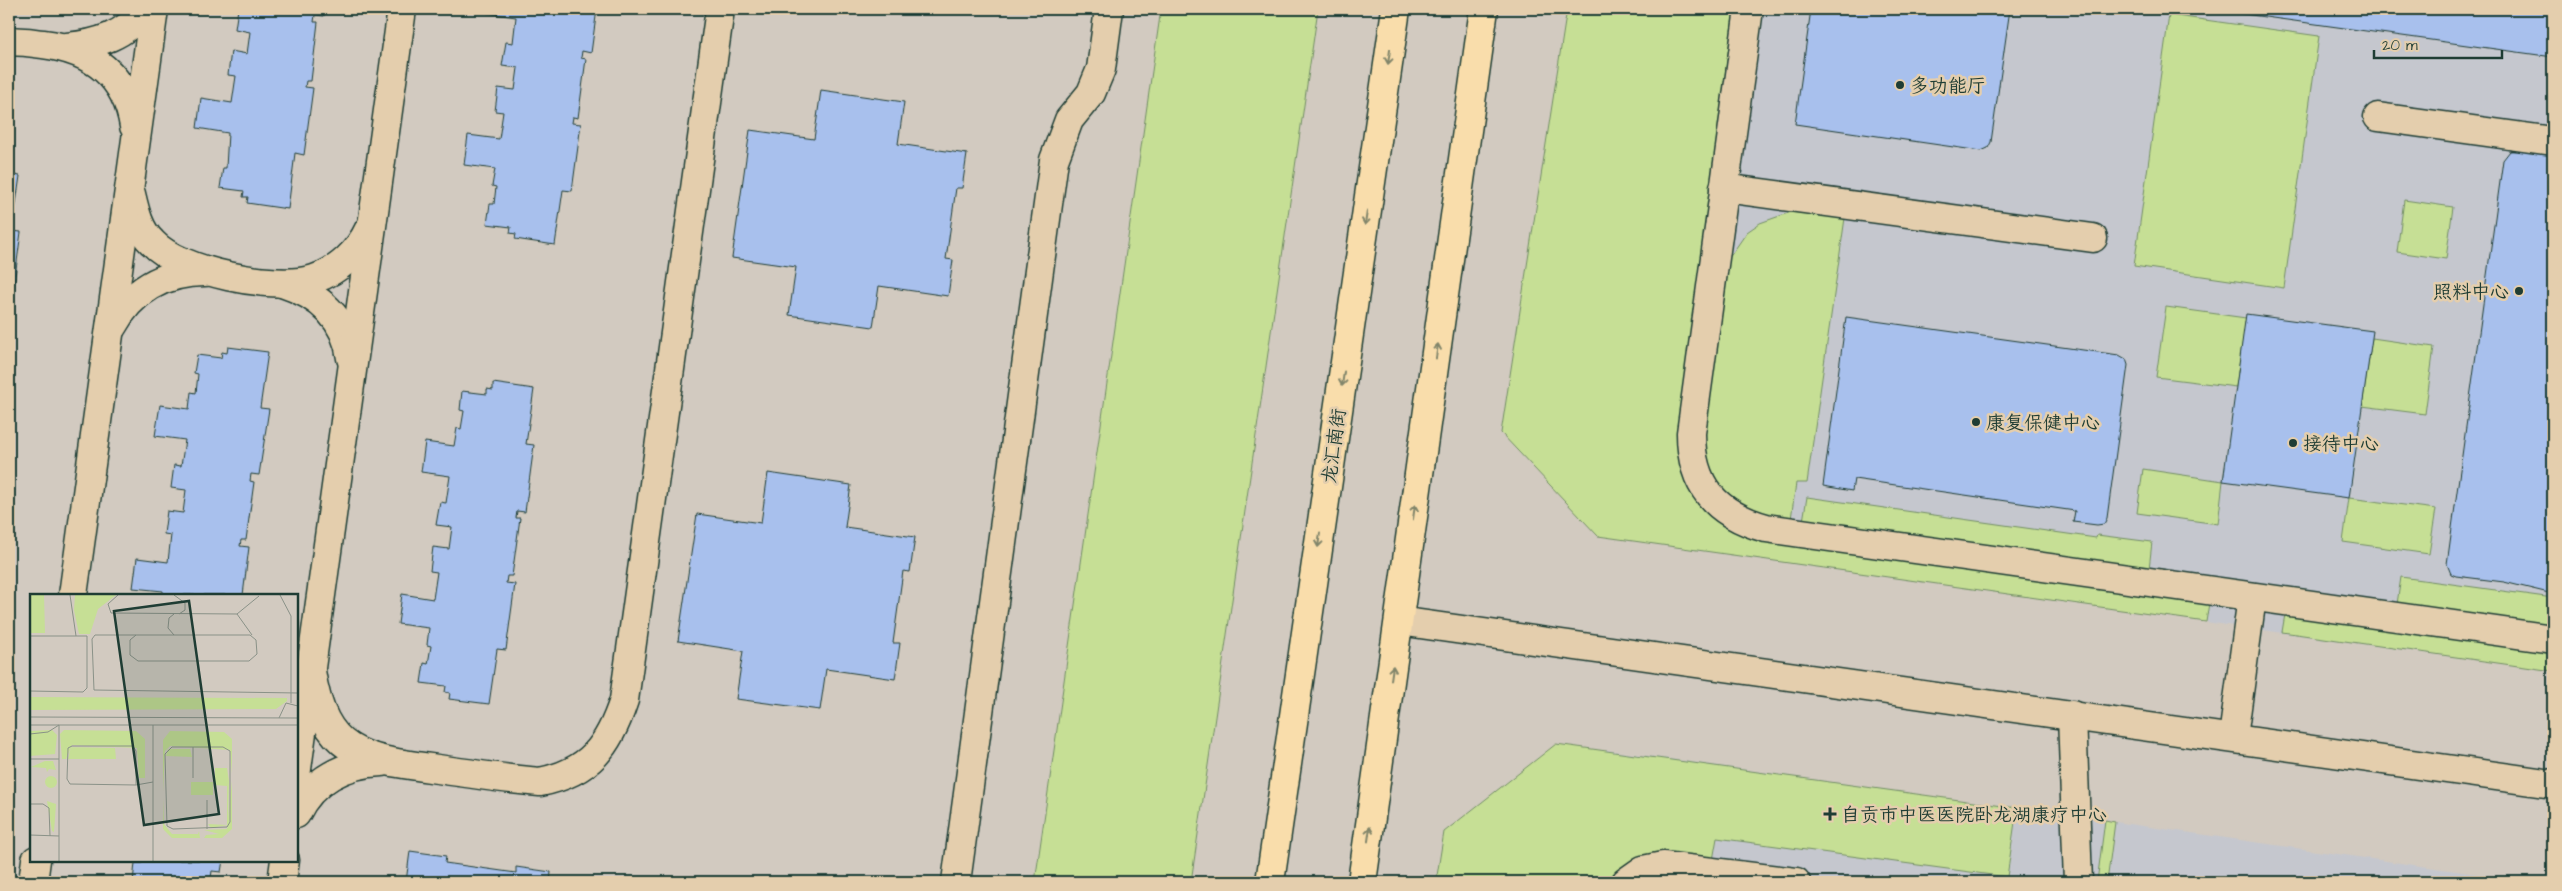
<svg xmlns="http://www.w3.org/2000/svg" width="2562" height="891" viewBox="0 0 2562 891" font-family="'Architects Daughter','LXGW WenKai TC',sans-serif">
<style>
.built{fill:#c5c7ce}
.green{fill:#c6df95;stroke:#728e64}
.building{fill:#a8c0ed;stroke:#1f3d34}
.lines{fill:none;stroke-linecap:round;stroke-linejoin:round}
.minor-casing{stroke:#1f3d34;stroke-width:31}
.major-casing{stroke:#1f3d34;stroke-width:31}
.minor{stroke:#e4cead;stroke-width:28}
.major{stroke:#f9ddab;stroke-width:28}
.oneway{stroke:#81856a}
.poi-dot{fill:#1f3d34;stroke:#e4cead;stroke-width:2}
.labels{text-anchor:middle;stroke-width:5;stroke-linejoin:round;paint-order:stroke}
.poi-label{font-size:19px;fill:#1f3d34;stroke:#e4cead;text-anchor:start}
.street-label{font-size:19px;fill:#1f3d34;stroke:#e4cead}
.inset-road{fill:none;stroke:#8a9288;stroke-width:1}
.view{fill:#1f3d34;fill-opacity:0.15;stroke:#1f3d34;stroke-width:2.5}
.inset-edge{fill:none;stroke:#1f3d34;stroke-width:2.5}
</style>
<rect width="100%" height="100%" fill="#d2cac0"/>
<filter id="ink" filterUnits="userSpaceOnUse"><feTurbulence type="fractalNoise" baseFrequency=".02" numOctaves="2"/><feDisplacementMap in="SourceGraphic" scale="10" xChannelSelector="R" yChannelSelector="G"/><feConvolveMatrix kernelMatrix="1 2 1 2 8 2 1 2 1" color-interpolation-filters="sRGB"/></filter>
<g filter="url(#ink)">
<!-- built -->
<g class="built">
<polygon points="1734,9 2553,9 2553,671 1661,545"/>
<polygon points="1606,750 2115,822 2532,882 1589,882"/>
</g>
<!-- green -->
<g class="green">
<polygon points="1161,9 1318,9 1191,882 1035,882"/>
<path d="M1567,9h167l-57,423c5,50 17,81 66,102l466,69 -3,19 -608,-86 -97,-103z"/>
<polygon points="2169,15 2319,36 2284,288 2134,266"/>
<polygon points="2404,200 2453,207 2446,259 2397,252"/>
<polygon points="1791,212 1845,218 1807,483 1796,483 1791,519 1755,513 1727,498 1707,466 1704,431 1729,258 1747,232 1760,223"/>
<polygon points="2166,307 2246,318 2236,387 2156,377"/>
<polygon points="2372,338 2434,347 2425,414 2362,406"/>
<polygon points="2143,469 2223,481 2218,524 2137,513"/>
<polygon points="1807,497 2096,538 2097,535 2152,542 2149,569 1803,521"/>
<polygon points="2349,498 2436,509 2429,554 2343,542"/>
<polygon points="2401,577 2553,598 2553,627 2397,604"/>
<polygon points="2285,614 2553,651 2553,671 2282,632"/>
<polygon points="1556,744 2017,808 2007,877 1717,838 1713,860 1621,871 1609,882 1436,882 1444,832"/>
<polygon points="2105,820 2115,822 2107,882 2097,882"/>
</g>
<!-- building -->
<g class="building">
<polygon points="238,9 325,9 324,16 315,15 314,22 318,22 311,81 306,81 305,87 313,88 304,155 295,153 288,209 247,203 248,197 243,197 244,191 220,188 223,168 226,168 228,133 197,128 201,98 232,103 236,76 228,75 231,51 247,54 250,32 235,29"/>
<polygon points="487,9 597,9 591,53 582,51 581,58 586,59 578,118 573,117 572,123 581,124 572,191 563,190 555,245 515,239 516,234 510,233 511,227 487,224 490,204 494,204 496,187 492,186 495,169 464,165 468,135 499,139 503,112 495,111 498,88 515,90 518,68 502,66 506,42 513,43 516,17 487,13"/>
<polygon points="1811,9 2010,9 1991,142 1988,148 1981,151 1795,124"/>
<polygon points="2217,9 2553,9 2553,57 2222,11"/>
<polygon points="821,90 904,102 898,144 967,154 962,188 956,188 946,259 953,260 948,296 879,286 873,327 789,315 796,267 732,258 750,130 814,139"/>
<polygon points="2553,148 2553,594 2504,582 2456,576 2451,574 2447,564 2503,160 2510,151"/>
<polygon points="9,174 20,176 12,231 21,232 12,299 9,299"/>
<polygon points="2246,314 2373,331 2349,498 2223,481"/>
<polygon points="1846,317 2119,355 2126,359 2128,365 2107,518 2104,524 2097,525 2073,522 2075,511 1854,479 1852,491 1823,486"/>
<polygon points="228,347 268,352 260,408 269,409 259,475 251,474 250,481 254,482 246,540 241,540 240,546 249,547 243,595 163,595 163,591 133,588 137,558 168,562 171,535 164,534 167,511 183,513 186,490 171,488 174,465 181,466 185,440 155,436 160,405 189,409 191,392 196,393 198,374 194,373 197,355 221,358 222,352 227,353"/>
<polygon points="493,383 534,389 526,444 534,445 525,512 517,511 516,518 520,518 512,576 507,576 506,583 515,584 506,650 497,649 489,704 449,699 450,693 445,692 446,686 421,683 424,663 428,664 431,646 427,645 429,628 398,624 402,594 433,599 437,572 430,571 433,547 449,549 452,527 436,525 440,502 446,503 450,476 421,472 425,442 454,446 457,428 461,429 464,411 460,410 462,391 487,394 487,389 493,390"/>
<polygon points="768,473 851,485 845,527 915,537 910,572 903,571 893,643 900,643 895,679 826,669 820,710 736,699 743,651 678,641 697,514 761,523"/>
<polygon points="410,851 446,856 445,863 516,873 516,867 551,872 550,882 406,882"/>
<polygon points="142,860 223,860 221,872 212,871 211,878 215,878 214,882 133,882 135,863 142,863"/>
</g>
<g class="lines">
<!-- minor casing -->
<g class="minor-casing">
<g id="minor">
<path d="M1749,9l-58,424c0,52 24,81 75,95l787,111"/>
<path d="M9,42c11,-2 23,1 34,2 49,6 83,31 91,82"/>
<path d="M67,47c30,-3 59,-11 77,-38"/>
<polyline points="2378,117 2553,141"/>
<polyline points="1724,188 2093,238"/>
<path d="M131,194c4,17 8,36 21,48 27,30 124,49 162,37 25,-8 45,-28 55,-50"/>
<path d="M282,283c37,12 64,35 69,75"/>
<path d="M112,327c20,-37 51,-55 93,-55"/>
<polyline points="73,595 154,9"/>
<polyline points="1399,621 2553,784"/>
<path d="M311,671c13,85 52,88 127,98 34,5 68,10 102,13 50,-10 69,-36 84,-82l96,-691"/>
<polyline points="2072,715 2078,882"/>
<polyline points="2233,737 2252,597"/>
<polyline points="296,776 402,9"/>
<path d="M296,814c16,-34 49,-51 86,-52"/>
<polyline points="33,882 36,860"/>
<polyline points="282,882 285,860"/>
<polyline points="956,882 1054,160 1069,120 1091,93 1101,69 1109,9"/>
<polyline points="1626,882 1643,870 1663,866 1796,882"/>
</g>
</g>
<!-- major casing -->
<g class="major-casing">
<g id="major">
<polyline points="1270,882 1396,9"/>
<polyline points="1362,882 1484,9"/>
</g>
</g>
<!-- minor -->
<use href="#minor" class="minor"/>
<!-- major -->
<use href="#major" class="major"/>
</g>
<!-- one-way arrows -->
<defs><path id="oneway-shaft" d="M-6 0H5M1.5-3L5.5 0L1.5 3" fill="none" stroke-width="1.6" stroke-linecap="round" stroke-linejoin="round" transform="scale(1.25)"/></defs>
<g class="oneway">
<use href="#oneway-shaft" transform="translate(1389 57) rotate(98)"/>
<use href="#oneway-shaft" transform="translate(1366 218) rotate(98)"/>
<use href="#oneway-shaft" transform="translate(1437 351) rotate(-82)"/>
<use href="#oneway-shaft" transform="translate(1343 379) rotate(98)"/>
<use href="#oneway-shaft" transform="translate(1414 512) rotate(-82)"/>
<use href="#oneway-shaft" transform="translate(1319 540) rotate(98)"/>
<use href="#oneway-shaft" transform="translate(1392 673) rotate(-82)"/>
<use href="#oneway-shaft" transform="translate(1369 834) rotate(-82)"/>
</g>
</g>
<!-- markers -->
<g class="poi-dot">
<circle cx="1900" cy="85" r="5"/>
<circle cx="2519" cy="291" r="5"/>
<circle cx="1976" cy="422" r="5"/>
<circle cx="2293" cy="443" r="5"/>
<path d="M1827.5 806.5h5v5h5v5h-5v5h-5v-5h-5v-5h5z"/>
</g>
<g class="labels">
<!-- poi labels -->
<g class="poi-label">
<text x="1910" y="92">多功能厅</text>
<text x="2509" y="298" text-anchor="end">照料中心</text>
<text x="1986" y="429">康复保健中心</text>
<text x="2303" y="450">接待中心</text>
<text x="1841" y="821">自贡市中医医院卧龙湖康疗中心</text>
</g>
<!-- street labels -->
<g class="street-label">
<text transform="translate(1333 446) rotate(-82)" y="7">龙汇南街</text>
</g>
</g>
<!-- overview -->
<g transform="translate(30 594)">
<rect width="268" height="268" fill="#d2cac0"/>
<path d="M0,1h14l1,38h-15zM45,1h41l-18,14 -8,25h-11l-5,-24zM0,103l257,1v3l-11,8 -246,1zM22,136l5,5 -2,19 -25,2v-25zM34,136l72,1 9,8v39h-6l-2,-30 -65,-3 -6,14h-4l-2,-25zM140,137l54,1 8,7v35l-2,-24 -60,-4 -5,5 -2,41v-52zM41,153l44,1 1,11h-48zM138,155h22l2,8 -26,-1zM15,167h8l3,9 -7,-1 -2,3 -1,-4 -15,-1zM185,174h12l2,13 -1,44 -17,3 -3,-4 19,1v-39l-12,-1zM15 188a6 6 0 1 1 12 0a6 6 0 1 1-12 0ZM202,187v48l-10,9h-18l2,-3 13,-1 -15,-4 23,-1zM161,188h22v13h-22zM133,204l1,26 8,10h26l1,-3 1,7h-28l-9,-9zM17,207l9,3 -2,28 -2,-1z" fill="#c6df95"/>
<path class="inset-road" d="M40,1l6,41M88,1l-10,9 3,9 126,1 22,-18M144,1l11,8v7l-6,4M250,1l11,21v87M207,20l15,21M106,41l-6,5v15l8,6h111l8,-7 -1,-14 -6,-5h-155l-3,4 2,51 204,3M144,41l-6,-7 1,-10 5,-4M0,42h57v52l-4,4 -53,-1M0,123l268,1M249,124l7,-15 12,3M0,131h268M0,140l18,-2 11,-7M142,153h51l7,4v71l-3,5 -54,2 -6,-3 -2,-72zM163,153v31M0,165h29M106,191v-34l-3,-5h-61l-4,2 -1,31 3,5 66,1 17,-3M177,206v29M0,210h13l6,4 1,28M0,241l29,1M29,267v-136M123,267v-136"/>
<path class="view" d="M159,7l30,213 -75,11 -30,-214z"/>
<rect width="268" height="268" class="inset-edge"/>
</g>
<!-- margin -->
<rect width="2562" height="891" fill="none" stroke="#e4cead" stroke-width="30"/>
<rect x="15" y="15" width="2532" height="861" fill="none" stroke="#1f3d34" stroke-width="2" filter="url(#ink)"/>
<!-- scale -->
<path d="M2374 50v8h128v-8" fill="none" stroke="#1f3d34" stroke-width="2.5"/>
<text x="2382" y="50" font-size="15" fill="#1f3d34" stroke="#e4cead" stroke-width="4" paint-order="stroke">20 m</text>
</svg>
